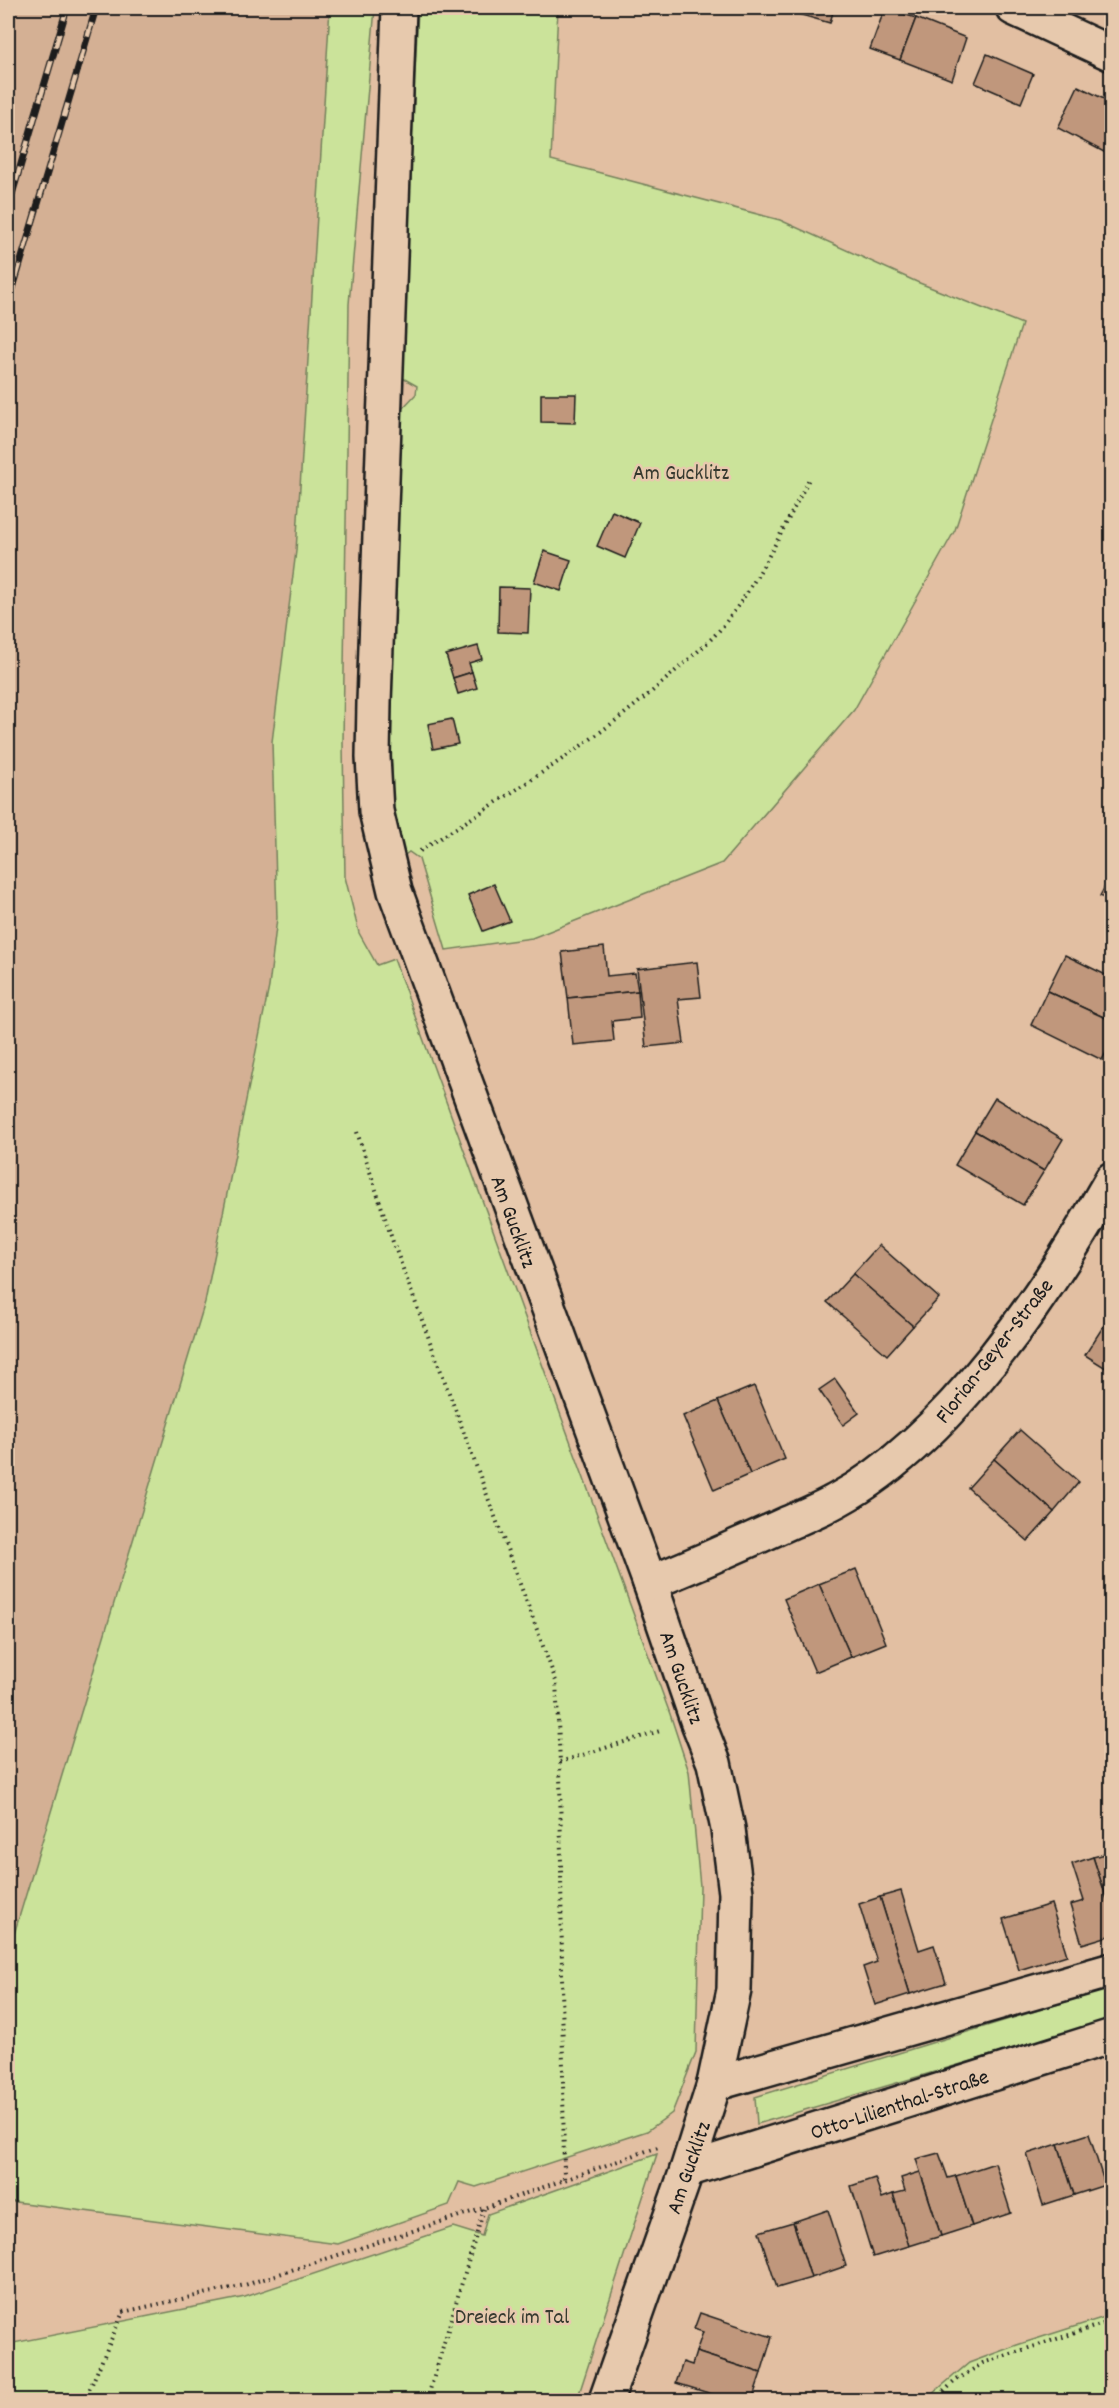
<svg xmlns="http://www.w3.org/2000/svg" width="1119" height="2408" viewBox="0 0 1119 2408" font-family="Dekko,sans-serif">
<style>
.built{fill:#d4b094}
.green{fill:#cbe39a;stroke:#74805b;stroke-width:1.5}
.building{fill:#c0977b;stroke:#1c1c1c;stroke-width:1.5}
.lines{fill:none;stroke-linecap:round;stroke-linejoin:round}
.minor-casing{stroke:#1c1c1c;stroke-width:38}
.path{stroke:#1c1c1c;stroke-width:4;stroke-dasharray:1.5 4.5;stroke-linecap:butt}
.minor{stroke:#e7c9ad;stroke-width:33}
.rail-casing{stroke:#1c1c1c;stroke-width:7}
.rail{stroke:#e7c9ad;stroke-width:4.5;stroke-dasharray:14;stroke-linecap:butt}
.labels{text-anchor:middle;stroke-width:5;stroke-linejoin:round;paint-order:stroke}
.park-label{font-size:22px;fill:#363a2f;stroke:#e7c9ad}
.street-label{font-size:22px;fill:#1c1c1c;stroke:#e7c9ad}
</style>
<rect width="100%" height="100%" fill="#e2bfa2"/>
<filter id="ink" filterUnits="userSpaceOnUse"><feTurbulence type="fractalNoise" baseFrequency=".0167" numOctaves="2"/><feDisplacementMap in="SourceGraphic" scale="12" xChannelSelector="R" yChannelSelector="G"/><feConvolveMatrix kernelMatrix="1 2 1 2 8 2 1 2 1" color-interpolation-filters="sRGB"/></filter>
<g filter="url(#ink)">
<!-- built -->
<polygon class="built" points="8,8 330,8 296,551 272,742 277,918 269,987 205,1302 8,1954"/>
<!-- green -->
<g class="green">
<polygon points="330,8 375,8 349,304 343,743 345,877 359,933 377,965 394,959 670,1714 689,1772 700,1886 696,2052 672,2113 647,2131 476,2187 459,2182 449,2205 338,2244 8,2201 8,1954 205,1302 269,987 277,918 272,742 296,551"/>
<polygon points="418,8 558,8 551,160 780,220 917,282 1022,324 955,530 854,710 722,863 532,938 446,950 419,859 409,852 402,857 393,815 391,738 400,411 416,394 417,386 401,377"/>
<polygon points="1111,1988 1111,2020 757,2124 755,2097"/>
<polygon points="657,2154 577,2400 8,2400 8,2344 245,2297 453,2227 482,2236 488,2214"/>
<polygon points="1111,2315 1111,2400 925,2400 969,2363 1017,2345"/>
</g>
<!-- building -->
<g class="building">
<polygon points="774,8 800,8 798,14"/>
<polygon points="800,8 834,8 830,23 798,14"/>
<polygon points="885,8 916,18 900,60 870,49"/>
<polygon points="916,18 966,38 952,80 900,60"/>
<polygon points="987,54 1033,74 1021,103 975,83"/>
<polygon points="1078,86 1112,103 1112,138 1104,152 1058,128"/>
<polygon points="1112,138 1112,156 1104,152"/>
<polygon points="541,394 576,394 575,423 541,422"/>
<polygon points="612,511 640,523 625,558 597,546"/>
<polygon points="544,551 571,560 561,591 534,582"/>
<polygon points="499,587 530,588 528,633 498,632"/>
<polygon points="478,646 482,659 469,663 472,672 453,678 446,655"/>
<polygon points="472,672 477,688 458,694 453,678"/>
<polygon points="452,719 458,744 433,749 428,724"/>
<polygon points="1112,873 1112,902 1100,896"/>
<polygon points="494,884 510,921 483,931 468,895"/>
<polygon points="604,947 607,976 635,973 638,991 568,998 562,952"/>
<polygon points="1065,955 1112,978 1112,1021 1047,991"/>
<polygon points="697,962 701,997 678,999 684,1043 646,1047 637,969"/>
<polygon points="638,991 640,1018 612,1021 614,1041 573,1045 568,998"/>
<polygon points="1047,991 1112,1021 1112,1041 1102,1060 1031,1025"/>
<polygon points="995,1098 1063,1139 1044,1171 975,1131"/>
<polygon points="975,1131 1044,1171 1023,1205 955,1165"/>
<polygon points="879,1245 939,1298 913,1326 853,1274"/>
<polygon points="853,1274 913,1326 887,1355 827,1302"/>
<polygon points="1112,1314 1112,1326 1106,1322"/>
<polygon points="1106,1322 1112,1326 1112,1372 1085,1355"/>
<polygon points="835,1379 859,1413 843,1425 819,1390"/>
<polygon points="754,1386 785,1459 750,1474 718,1401"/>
<polygon points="718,1401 750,1474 714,1490 683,1416"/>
<polygon points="1020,1430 1079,1482 1054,1512 994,1459"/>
<polygon points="994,1459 1054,1512 1028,1541 968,1488"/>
<polygon points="856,1569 886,1643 851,1657 819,1584"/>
<polygon points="819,1584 851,1657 815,1672 784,1599"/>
<polygon points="1112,1852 1112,1915 1093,1857"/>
<polygon points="1093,1857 1112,1915 1112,1935 1082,1944 1070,1905 1084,1901 1072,1864"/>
<polygon points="901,1891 919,1950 934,1945 946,1983 910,1994 880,1897"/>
<polygon points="880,1897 910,1994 875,2005 863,1967 877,1962 859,1904"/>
<polygon points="1051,1904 1067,1955 1019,1970 1003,1919"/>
<polygon points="1089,2134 1105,2185 1074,2195 1058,2144"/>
<polygon points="1058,2144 1074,2195 1043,2205 1027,2154"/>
<polygon points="939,2153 948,2178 956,2176 972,2226 941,2236 916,2159"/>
<polygon points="995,2163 1011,2213 972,2226 956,2176"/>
<polygon points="920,2172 941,2236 909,2246 893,2194 905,2191 901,2178"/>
<polygon points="875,2178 882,2198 893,2194 909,2246 873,2257 851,2186"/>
<polygon points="828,2210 846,2266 811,2278 793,2222"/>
<polygon points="793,2222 811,2278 777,2288 759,2232"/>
<polygon points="700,2313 772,2337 761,2373 696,2352 703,2332 694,2329"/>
<polygon points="696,2352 761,2373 752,2400 731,2400 676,2383 683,2362 692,2365"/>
</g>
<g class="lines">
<!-- minor casing -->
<g class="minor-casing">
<g id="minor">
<polyline points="399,8 374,702 373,757 376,811 395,891 650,1583 697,1720 714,1763 728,1829 736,1893 734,1990 714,2084 687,2170 606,2400"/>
<polyline points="1013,8 1112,54"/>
<path d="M650,1583c46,-19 92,-39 138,-60 16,-7 33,-14 49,-23 113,-61 212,-210 275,-321"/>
<polyline points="714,2084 1112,1970"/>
<polyline points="687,2170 1112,2036"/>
</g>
</g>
<!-- path -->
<g class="path">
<path d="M420,851c87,-56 177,-109 253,-178 17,-15 35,-29 50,-47 36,-45 61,-99 87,-149"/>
<polyline points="357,1132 393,1242 556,1681 560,1762 564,2180"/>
<polyline points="560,1762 663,1730"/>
<polyline points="85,2400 123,2312 245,2285 484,2208 658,2147"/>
<polyline points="427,2400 484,2209"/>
<polyline points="935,2400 955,2381 983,2363 1112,2321"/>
</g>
<!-- minor -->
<use href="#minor" class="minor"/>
<!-- rail casing -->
<g class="rail-casing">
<g id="rail">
<polyline points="8,208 67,8"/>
<polyline points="8,305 96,8"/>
</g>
</g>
<!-- rail -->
<use href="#rail" class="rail"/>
</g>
</g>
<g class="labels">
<!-- park labels -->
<g class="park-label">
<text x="681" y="479">Am Gucklitz</text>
<text x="512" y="2323">Dreieck im Tal</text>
</g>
<!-- street labels -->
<g class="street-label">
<text transform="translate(515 1221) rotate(70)" y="8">Am Gucklitz</text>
<text transform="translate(993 1350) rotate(-52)" y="8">Florian-Geyer-Straße</text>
<text transform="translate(683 1677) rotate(71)" y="8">Am Gucklitz</text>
<text transform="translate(899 2103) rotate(-18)" y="8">Otto-Lilienthal-Straße</text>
<text transform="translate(687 2167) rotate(-71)" y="8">Am Gucklitz</text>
</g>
</g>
<!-- margin -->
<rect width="1119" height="2408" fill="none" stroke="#e7c9ad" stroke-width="30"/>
<rect x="15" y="15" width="1089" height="2378" fill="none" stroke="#1c1c1c" stroke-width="2" filter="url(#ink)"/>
</svg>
